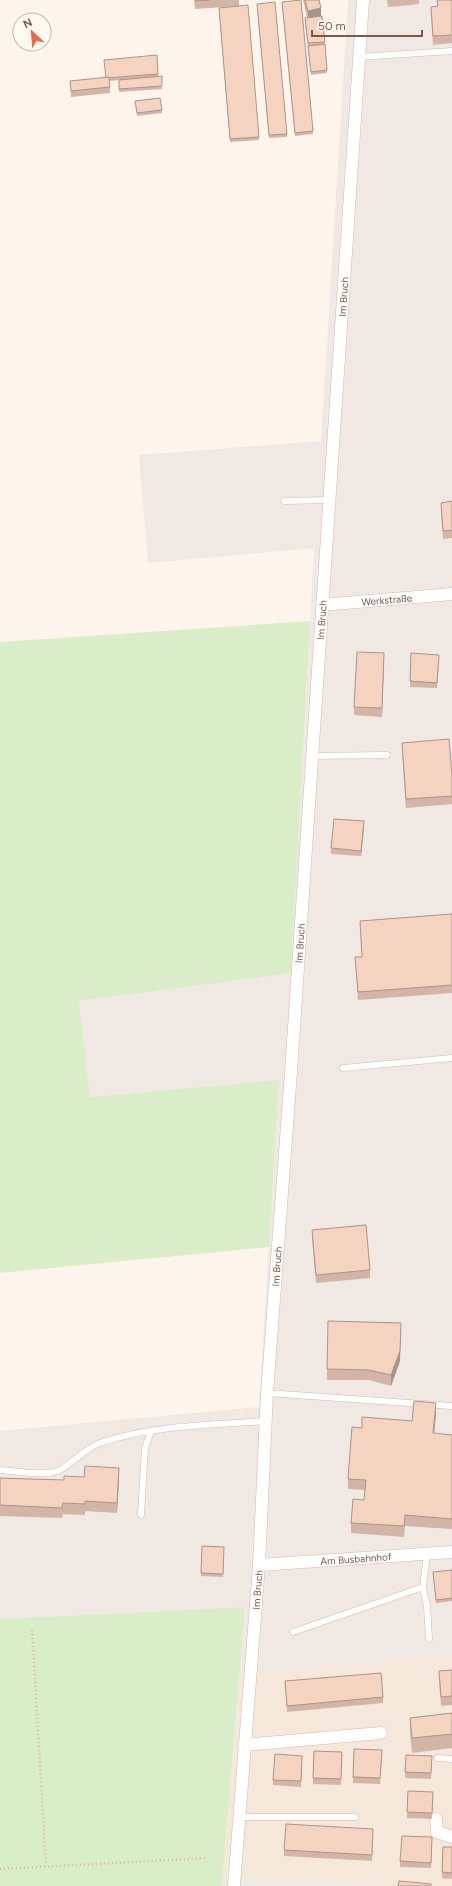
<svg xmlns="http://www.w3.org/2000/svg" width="452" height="1886" viewBox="0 0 452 1886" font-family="Figtree,sans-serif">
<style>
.residential{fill:#f5e7d9}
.industrial{fill:#efe8e3}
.green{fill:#d9edc8}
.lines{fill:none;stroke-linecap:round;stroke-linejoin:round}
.service-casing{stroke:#d1bcaf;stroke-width:7}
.minor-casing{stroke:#d1bcaf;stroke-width:13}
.path{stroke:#dab5a3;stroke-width:2.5;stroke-dasharray:1 3;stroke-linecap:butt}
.service{stroke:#fff;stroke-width:6}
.minor{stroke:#fff;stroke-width:12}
.wall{fill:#d2b5a6}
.shaded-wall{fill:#ab9487}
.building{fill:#f4d3c1;stroke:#ab9487}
.labels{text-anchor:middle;stroke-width:3;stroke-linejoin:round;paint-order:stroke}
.street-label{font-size:10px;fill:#7a5a4c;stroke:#fff9f2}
</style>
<rect width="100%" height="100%" fill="#fdf5eb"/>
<!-- residential -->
<polygon class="residential" points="452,1657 452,1886 391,1886 223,1875 240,1670"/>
<!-- industrial -->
<g class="industrial">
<polygon points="348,0 452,0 452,1657 240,1670 245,1607 0,1619 0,1431 259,1407 279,1080 90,1097 79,1001 291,972 314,548 148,563 139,455 321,441"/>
<polygon points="223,1875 391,1886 222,1886"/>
</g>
<!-- green -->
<g class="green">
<polygon points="310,621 291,973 79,1001 90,1097 279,1080 269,1247 0,1273 0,642"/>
<polygon points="245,1607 222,1886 0,1886 0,1619"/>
</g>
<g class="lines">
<!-- service casing -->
<g class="service-casing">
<g id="service">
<polyline points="359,57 452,51"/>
<polyline points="284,501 329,500"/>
<polyline points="312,756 387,755"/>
<polyline points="343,1068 452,1058"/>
<polyline points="267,1393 452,1406"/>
<path d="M0,1470c16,1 46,7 60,0 14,-8 26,-22 40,-27 53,-18 111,-18 166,-22"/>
<polyline points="141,1515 145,1448 151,1431"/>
<polyline points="427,1553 423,1587 427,1606 429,1639"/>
<polyline points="293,1632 423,1587"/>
<polyline points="438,1758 452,1759"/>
<polyline points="239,1817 355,1817"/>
</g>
</g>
<!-- minor casing -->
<g class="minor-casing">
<g id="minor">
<path id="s1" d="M322,605l130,-11"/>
<path id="s2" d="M259,1565l193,-13"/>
<polyline points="244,1745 381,1733"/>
<polyline points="436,1819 437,1832 452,1837"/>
<path id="s3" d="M234,1886l25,-321 8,-172 24,-321 72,-1072"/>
</g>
</g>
<!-- path -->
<g class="path">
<polyline points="32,1630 46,1866"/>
<polyline points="0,1869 207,1858"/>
</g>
<!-- service -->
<use href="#service" class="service"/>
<!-- minor -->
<use href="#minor" class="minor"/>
</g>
<!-- wall -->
<g class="wall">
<polygon points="194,0 239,0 239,6 195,9"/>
<polygon points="303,0 319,0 321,16 322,16 327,73 311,75 305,24 305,18 307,18"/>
<polygon points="387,0 419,0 419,4 388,7"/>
<polygon points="437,0 452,0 452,43 433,45 431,15 431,7 437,6"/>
<polygon points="282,5 313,131 313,134 295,136"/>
<polygon points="257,7 287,134 287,137 269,138"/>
<polygon points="219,11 259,137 259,140 230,142"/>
<polygon points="158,74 158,77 162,76 162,89 119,92 119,80 110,81 110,93 71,97 70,81"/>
<polygon points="135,101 162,110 162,113 137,116"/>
<polygon points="452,501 452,538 443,539 441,511 441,503"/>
<polygon points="384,661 382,717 354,715 354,707"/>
<polygon points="439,661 437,688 410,687 410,681"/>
<polygon points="402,743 452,775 452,804 406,808 402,751"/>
<polygon points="364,827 361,856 331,854 331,848"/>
<polygon points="452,914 452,993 358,1000 355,957 362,957 360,921"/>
<polygon points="312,1230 370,1270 370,1278 316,1283 312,1238"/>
<polygon points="400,1361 391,1386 369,1380 327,1380 327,1369"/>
<polygon points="436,1413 434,1434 452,1435 452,1529 405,1526 404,1537 351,1533 351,1523 364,1500 365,1490 348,1489 348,1479 362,1428 412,1421"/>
<polygon points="0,1478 64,1480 119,1478 117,1513 85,1511 85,1515 63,1514 62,1518 0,1516"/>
<polygon points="202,1546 224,1547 223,1577 201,1576"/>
<polygon points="452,1570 452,1601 436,1603 433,1575"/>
<polygon points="452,1670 452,1705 441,1706 439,1680 439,1671"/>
<polygon points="285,1681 383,1697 383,1703 287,1712"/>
<polygon points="452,1713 452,1748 412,1753 410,1732 410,1718"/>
<polygon points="314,1751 342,1752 341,1785 313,1784"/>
<polygon points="406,1755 432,1756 431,1779 405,1778"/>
<polygon points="382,1756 380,1784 353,1783 353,1777"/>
<polygon points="302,1761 301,1787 273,1785 273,1780"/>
<polygon points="408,1791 433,1798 432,1819 407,1818"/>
<polygon points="373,1835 372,1861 284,1856 284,1850"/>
<polygon points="432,1843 431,1868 400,1867 400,1861"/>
<polygon points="452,1847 452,1879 442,1878 442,1872"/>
</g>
<!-- shaded-wall -->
<g class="shaded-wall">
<polygon points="321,8 321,16 308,20 308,11"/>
<polygon points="384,653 384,661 382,717 382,708"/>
<polygon points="364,821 364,827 361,856 361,851"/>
<polygon points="401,1323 400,1361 391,1386 391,1375"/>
<polygon points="436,1403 436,1413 433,1444 433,1433"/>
<polygon points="119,1468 119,1478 117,1513 117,1503"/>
</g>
<!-- building -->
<g class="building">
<polygon points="195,0 209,0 195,1"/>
<polygon points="301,0 313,131 295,133 282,2"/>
<polygon points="305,0 319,0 321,8 308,11"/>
<polygon points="437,0 452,0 452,35 433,36 431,7 438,6"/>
<polygon points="275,2 287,134 269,135 257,4"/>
<polygon points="248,5 259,137 230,139 219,8"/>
<polygon points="322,16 325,42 308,43 305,18"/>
<polygon points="325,44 327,70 311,72 308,46"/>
<polygon points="157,55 158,74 106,78 104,60"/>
<polygon points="162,76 162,86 119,89 119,80"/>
<polygon points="109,77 110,87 71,91 70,81"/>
<polygon points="160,98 162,110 137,113 135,101"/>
<polygon points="452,501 452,530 443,531 441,503"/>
<polygon points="357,652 384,653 382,708 354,707"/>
<polygon points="411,653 439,655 437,683 410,681"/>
<polygon points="449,739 452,775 452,796 406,799 402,743"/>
<polygon points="334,819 364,821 361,851 331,848"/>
<polygon points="452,914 452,985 358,992 355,957 362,957 360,921"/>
<polygon points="366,1225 370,1270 316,1275 312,1230"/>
<polygon points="328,1321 401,1323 400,1351 391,1375 369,1370 327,1369"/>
<polygon points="414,1401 436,1403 433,1433 452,1435 452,1519 405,1515 404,1526 351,1523 353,1499 364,1500 366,1480 348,1479 352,1427 362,1428 362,1417 412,1421"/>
<polygon points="85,1466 119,1468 117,1503 85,1501 85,1504 63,1503 62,1508 0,1505 0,1478 64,1480 64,1476 84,1477"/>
<polygon points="202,1546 224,1547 223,1574 201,1573"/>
<polygon points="452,1570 452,1598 436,1600 433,1572"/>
<polygon points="452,1670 452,1696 441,1697 439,1671"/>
<polygon points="381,1673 383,1697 287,1706 285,1681"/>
<polygon points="452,1713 452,1734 412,1738 410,1718"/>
<polygon points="354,1749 382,1750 380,1778 353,1777"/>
<polygon points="314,1751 342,1752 341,1779 313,1778"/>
<polygon points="275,1754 302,1756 301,1781 273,1780"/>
<polygon points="406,1755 432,1756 431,1773 405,1772"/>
<polygon points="408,1791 433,1792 432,1813 407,1812"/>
<polygon points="286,1824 373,1829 372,1855 284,1850"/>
<polygon points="402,1836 432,1837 431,1863 400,1861"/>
<polygon points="443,1847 452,1847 452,1873 442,1872"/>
<polygon points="399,1881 431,1884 431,1886 398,1886"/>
</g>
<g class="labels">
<!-- street labels -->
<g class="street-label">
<text dy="4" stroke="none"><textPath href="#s3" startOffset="1593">Im Bruch</textPath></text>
<text dy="4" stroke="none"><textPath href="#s1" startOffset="65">Werkstraße</textPath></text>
<text dy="4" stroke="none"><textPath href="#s3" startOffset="1269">Im Bruch</textPath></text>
<text dy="4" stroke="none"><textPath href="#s3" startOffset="945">Im Bruch</textPath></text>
<text dy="4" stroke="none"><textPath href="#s3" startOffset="621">Im Bruch</textPath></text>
<text dy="4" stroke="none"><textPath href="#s2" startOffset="97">Am Busbahnhof</textPath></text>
<text dy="4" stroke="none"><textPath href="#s3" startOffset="297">Im Bruch</textPath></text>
</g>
</g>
<!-- north arrow -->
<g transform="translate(32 32) rotate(334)"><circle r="19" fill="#fff9f2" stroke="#cab9b0"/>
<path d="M0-3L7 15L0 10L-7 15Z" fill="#ea674d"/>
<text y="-6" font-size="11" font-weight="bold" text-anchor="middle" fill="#7a5a4c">N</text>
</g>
<!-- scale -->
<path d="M312 30v6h110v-6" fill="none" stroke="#7a5a4c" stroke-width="2"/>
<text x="318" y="30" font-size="12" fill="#7a5a4c" stroke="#fff9f2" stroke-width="3" paint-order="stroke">50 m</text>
</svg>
